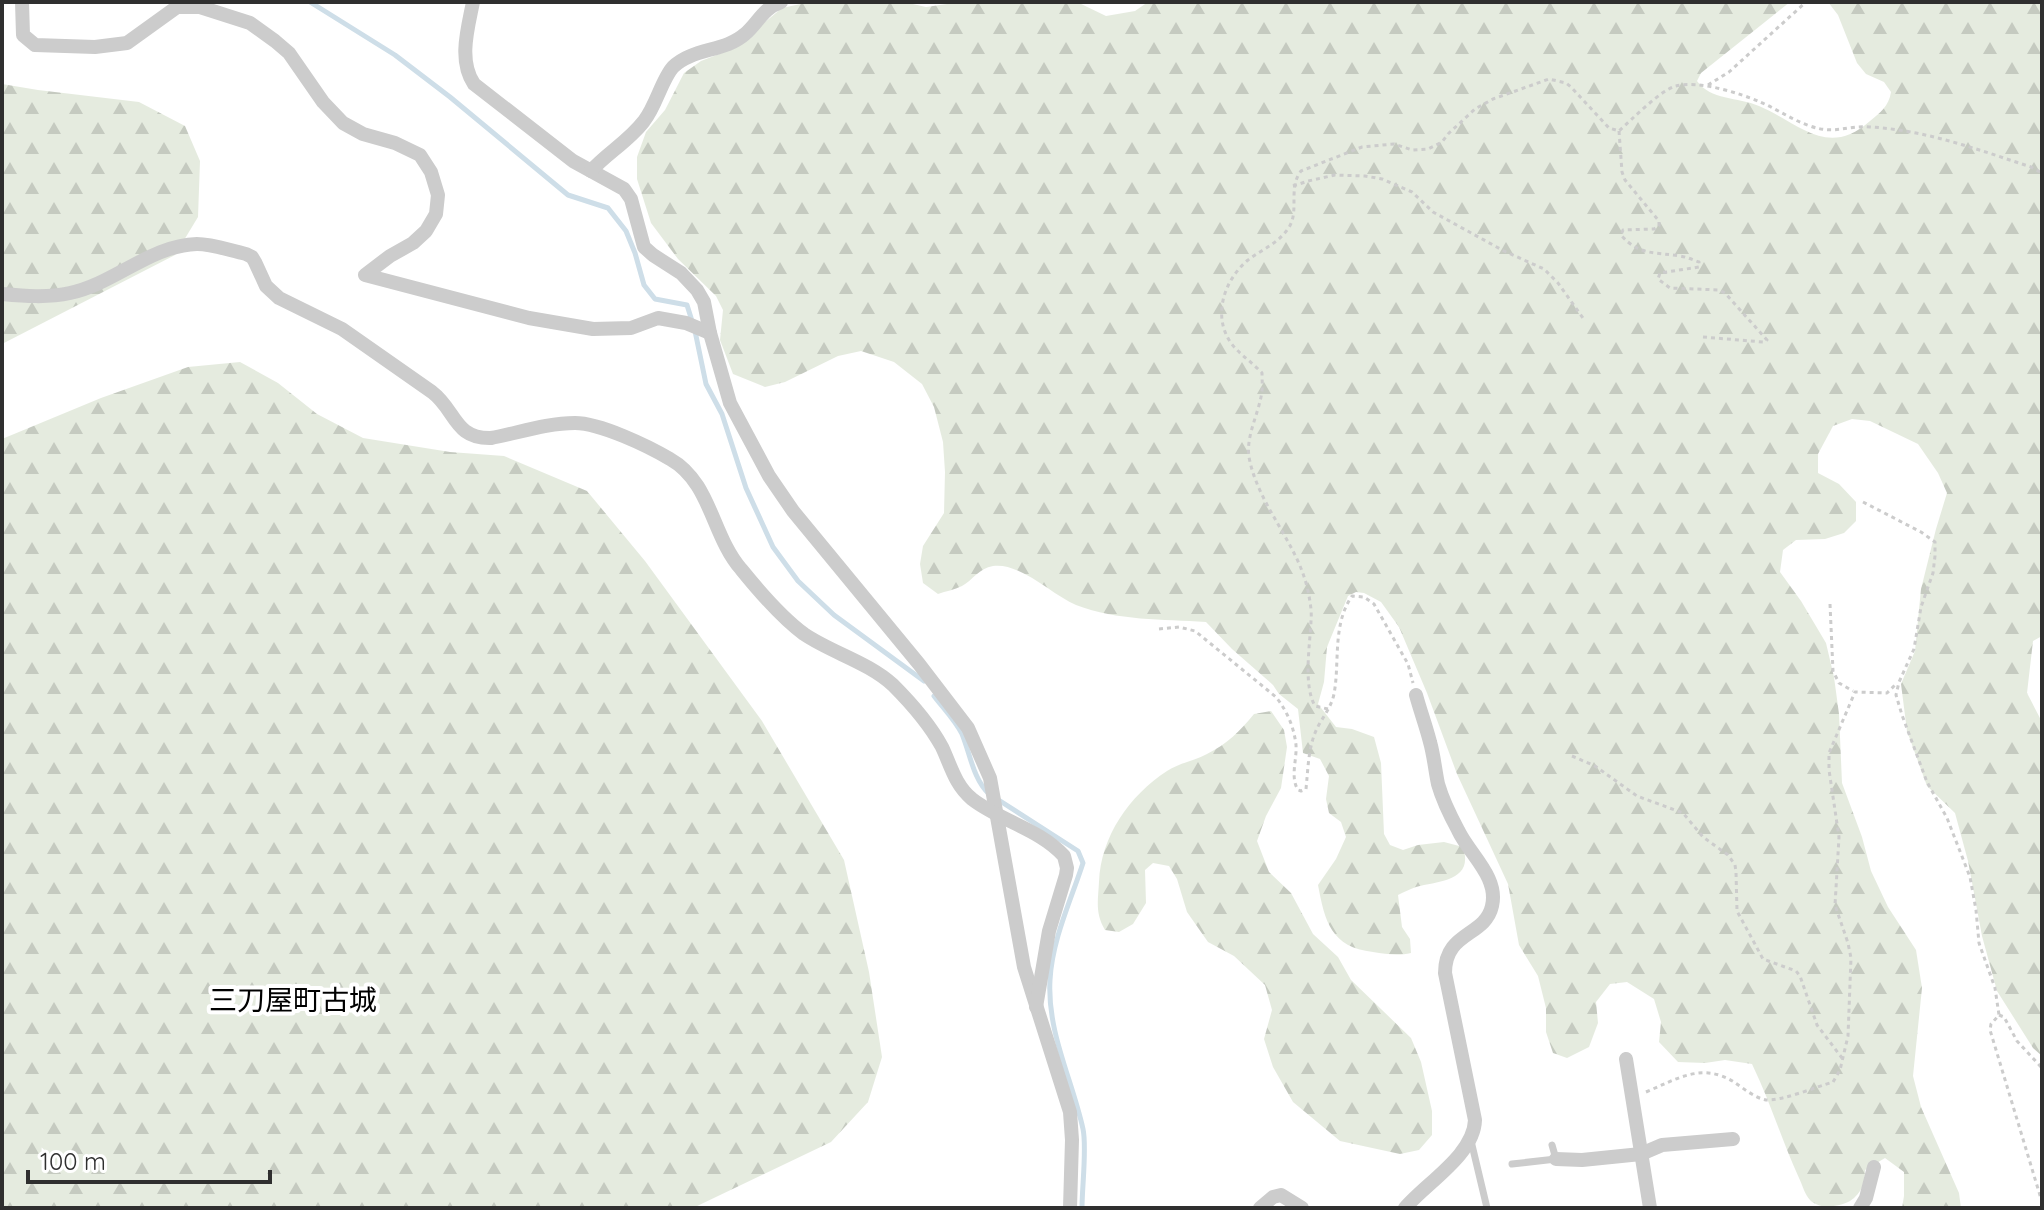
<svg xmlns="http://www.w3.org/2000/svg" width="2044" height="1210" viewBox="0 0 2044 1210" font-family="Quicksand,'Noto Sans JP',sans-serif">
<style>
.forest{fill:url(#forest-firs)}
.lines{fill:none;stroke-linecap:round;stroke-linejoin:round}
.stream{stroke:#cedee8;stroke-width:5}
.path{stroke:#ccc;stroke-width:3;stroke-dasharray:4 4;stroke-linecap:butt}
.service{stroke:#ccc;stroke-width:7}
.minor{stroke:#ccc;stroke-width:14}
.labels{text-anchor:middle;stroke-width:8;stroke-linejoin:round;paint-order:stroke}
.quarter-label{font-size:28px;fill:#000;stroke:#fff}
</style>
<defs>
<pattern id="forest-firs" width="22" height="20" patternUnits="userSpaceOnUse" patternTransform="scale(2)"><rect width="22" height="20" fill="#e5ebdf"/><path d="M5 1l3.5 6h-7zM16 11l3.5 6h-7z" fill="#c5cac0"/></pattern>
</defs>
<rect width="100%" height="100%" fill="#fff"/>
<!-- forest -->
<g class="forest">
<path d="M810,2h94l22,5 35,-5h116l29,14 29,-5 13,-9h642l-89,71 -4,8c13,19 41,16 62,25 40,17 68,53 111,15 10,-8 19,-15 21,-29l-7,-10 -18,-8 -9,-11 -19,-48 -10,-13h214v634l-9,5 -6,52 15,29v334l-9,-8 -36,-57 -15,-55 -14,-75 -13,-48 -28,-27 -20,-55 -6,-47 14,-33 6,-62 15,-60 11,-36 -9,-20 -20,-29 -48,-23 -18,-2 -19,7 -15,28v19l21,11 17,18v19l-12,12 -19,6 -29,1 -13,10 -3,22 21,29 25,42 8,34 5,37 3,69 20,54 9,34 17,36 28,43 6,38 -9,88 8,31 38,86 2,15h-59l2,-12v-24l-19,-14 -20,12c0,13 -3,23 -15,31 -12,6 -30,9 -40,-1 -5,-5 -8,-16 -11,-22 -17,-37 -29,-77 -47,-114l-27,-4 -20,3 -27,-1 -19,-20 2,-20 -7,-23 -27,-17 -17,2 -14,18 2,21 -9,24 -22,11 -14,-5 -7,-21v-24l-8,-32 -19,-31 -11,-61 -51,-110 -30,-81 -28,-66 -18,-25 -17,-9 -8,-1 -8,4 -21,51 -3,35 -6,22 18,23 16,2 22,8 7,26 3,71 6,11 13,5 15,-5 26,-3 19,5c11,34 -23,34 -47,40 -6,2 -12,5 -18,8l4,32 8,12 1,14c-13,3 -25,1 -38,-1 -42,-5 -48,-30 -55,-67l18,-26 10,-22 -5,-15 -12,-9 -3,-14 3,-23 -9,-17 -17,-6 -5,-44 -19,-15 -6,-9 -41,-36 -26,-27c-44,-3 -88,-1 -130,-17 -24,-10 -56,-43 -83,-39 -14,2 -20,14 -31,20 -8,4 -16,5 -24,8l-15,-11 -3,-19 3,-18 21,-33 1,-41 -2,-30 -9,-35 -12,-23 -28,-22 -33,-11 -23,5 -53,26 -20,5 -32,-13 -13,-34 3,-30 -7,-14 -38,-37 -27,-36 -14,-44v-22l9,-25 19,-22 19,-37 17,-12 31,-12 50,-41z"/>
<polygon points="2,84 38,90 139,102 185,126 200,161 198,217 175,255 2,344"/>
<polygon points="240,362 278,383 317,414 363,438 450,452 504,456 587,491 645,561 762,721 844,860 869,972 882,1057 868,1102 831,1142 693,1208 2,1208 2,439 101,398 188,367"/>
<path d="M1271,711l13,19 3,17 -6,41 -15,28 -9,25 12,31 22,21 22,41 25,23 13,23 60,58 10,24 11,49v24l-13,15 -19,4 -60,-13 -47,-39 -20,-35 -9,-28 8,-29 -7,-25 -31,-29 -26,-14 -21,-30 -10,-33 -8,-13 -16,-3 -8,7 1,33 -13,21 -14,8 -14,-2c-10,-17 -7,-29 -6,-48 2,-46 30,-86 68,-111 12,-8 27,-10 40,-17 20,-10 33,-23 47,-40z"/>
</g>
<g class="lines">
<!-- stream -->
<g class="stream">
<polyline points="310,2 395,55 450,97 568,195 608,208 626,231 635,253 644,285 655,299 687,305 692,321"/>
<polyline points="695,331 706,384 722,414 746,488 773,547 798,581 834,615 924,681"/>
<path d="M934,696c9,12 21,24 28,38 8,19 11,45 27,60"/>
<path d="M997,799l81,52 5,12c-12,37 -31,77 -33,117 -3,52 22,99 33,149 4,18 -1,58 -1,79"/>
</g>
<!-- path -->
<g class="path">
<polyline points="1708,85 1729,72 1806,2"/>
<path d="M1619,131l3,41 3,8 34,41v5l-5,3 -31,1 -2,5c18,21 35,17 59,21 7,1 13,4 19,6v5l-39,6 -2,6 12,9 49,2 6,3 42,47 -4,2 -60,-5"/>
<polyline points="1293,186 1308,181 1335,175 1365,176 1382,179 1412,192 1433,212 1504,251 1544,269 1558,283 1585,321"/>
<polyline points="1863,502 1921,532 1935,542 1935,556 1933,573 1921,607 1914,649 1899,682 1896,695 1902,715 1927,782 1947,818 1970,877 1976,910 1979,943 1995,988 1999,1015 1991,1024 1990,1030 2042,1202"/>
<polyline points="1830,604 1833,671 1839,683 1853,691"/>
<path d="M1159,629l20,-2 16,4 81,66c11,14 18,30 20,48 1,15 -6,32 2,45l3,1 5,-2c2,-19 2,-38 9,-56 5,-13 16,-24 19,-39 6,-32 -2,-69 18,-98l12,1 10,7 34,60 5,19"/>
<path d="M1328,709l-13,-3c-12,-21 -5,-61 -4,-85 1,-10 -1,-20 -3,-30 -10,-48 -50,-85 -59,-134 -3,-20 8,-40 12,-60 2,-8 1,-16 1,-24 -10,-11 -23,-19 -31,-30 -19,-27 -7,-63 17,-83 13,-10 29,-16 39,-30 14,-17 0,-41 14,-59l61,-24 32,-3 18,6 16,-1 14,-7 6,-8 27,-25 18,-10 56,-20 17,4 5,4 38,41 10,3c12,-11 43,-42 57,-45 22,-6 64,7 84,16 17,7 32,18 50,24 25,9 37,-1 60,1 56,3 109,23 161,40l11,6"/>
<polyline points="1572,756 1595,766 1637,796 1683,813 1703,837 1728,855 1735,865 1736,872 1737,911 1763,959 1796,971 1800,976 1817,1025 1842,1058"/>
<polyline points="1999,1015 2004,1017 2017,1041 2042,1068"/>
<path d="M1646,1092c31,-13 56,-30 88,-10 9,6 21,16 32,18 16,1 50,-13 67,-18l7,-12 8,-34 3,-78 -3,-15 -13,-38 4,-68 -10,-67v-17l26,-61 32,1 10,-10"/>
</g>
<!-- service -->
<g class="service">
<polyline points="1469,1141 1472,1145 1487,1208"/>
<polyline points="1512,1164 1556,1159 1552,1145"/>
</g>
<!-- minor -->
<g class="minor">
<polyline points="22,2 23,35 35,45 95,47 127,43 177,7 200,7 250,23 275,41 289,53 323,102 343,123 363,134 395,143 420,155 431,172 438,195 436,214 426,231 413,243 390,256 365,275 529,318 593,329 631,328 658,318 686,323 710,333"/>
<path d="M473,2c-5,26 -15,58 1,82l99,77 51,28 7,10 13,48 9,8 28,18 16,17 7,12 6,31 20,70 39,73 24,35 126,153 49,64 22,50 34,189 46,145 2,28 -2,68"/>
<path d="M591,171c16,-18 38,-30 53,-50 12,-15 18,-42 29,-54 19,-19 52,-15 72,-33 13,-11 18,-26 36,-32"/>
<path d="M2,294c22,2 46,4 68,-1 44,-9 81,-48 127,-49 16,0 34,7 49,10l6,3 3,5 11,24 13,12 63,31 90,63c24,18 22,47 59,46 27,-5 56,-15 84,-15 25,0 73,23 95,36 41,23 42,77 71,110 17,21 41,49 63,65 28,19 64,28 89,51 18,18 37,40 49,62 9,19 13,38 30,52 28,22 68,30 92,57l3,12 -1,7 -17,56 -13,76"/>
<polyline points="1626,1059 1650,1208"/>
<polyline points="1556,1159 1582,1160 1641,1154 1662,1145 1733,1139"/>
<polyline points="1260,1208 1273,1197 1281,1195 1302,1208"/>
<path d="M1405,1208c21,-25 69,-53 70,-88l-30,-147c0,-42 40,-36 47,-67 7,-29 -23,-52 -34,-76 -7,-13 -16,-32 -20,-46 -3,-14 -4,-28 -8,-42 -4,-16 -10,-32 -14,-47"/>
<polyline points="1860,1208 1866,1198 1874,1167"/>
</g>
</g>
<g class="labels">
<!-- quarter labels -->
<g class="quarter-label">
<text x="293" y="1010">三刀屋町古城</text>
</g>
</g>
<!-- border -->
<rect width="2044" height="1210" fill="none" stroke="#2f2f2f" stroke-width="8"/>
<!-- scale -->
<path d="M28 1170v12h242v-12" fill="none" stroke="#2f2f2f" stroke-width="4"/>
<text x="40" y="1170" font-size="24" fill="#2f2f2f" stroke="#ffffff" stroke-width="6" paint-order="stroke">100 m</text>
</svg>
